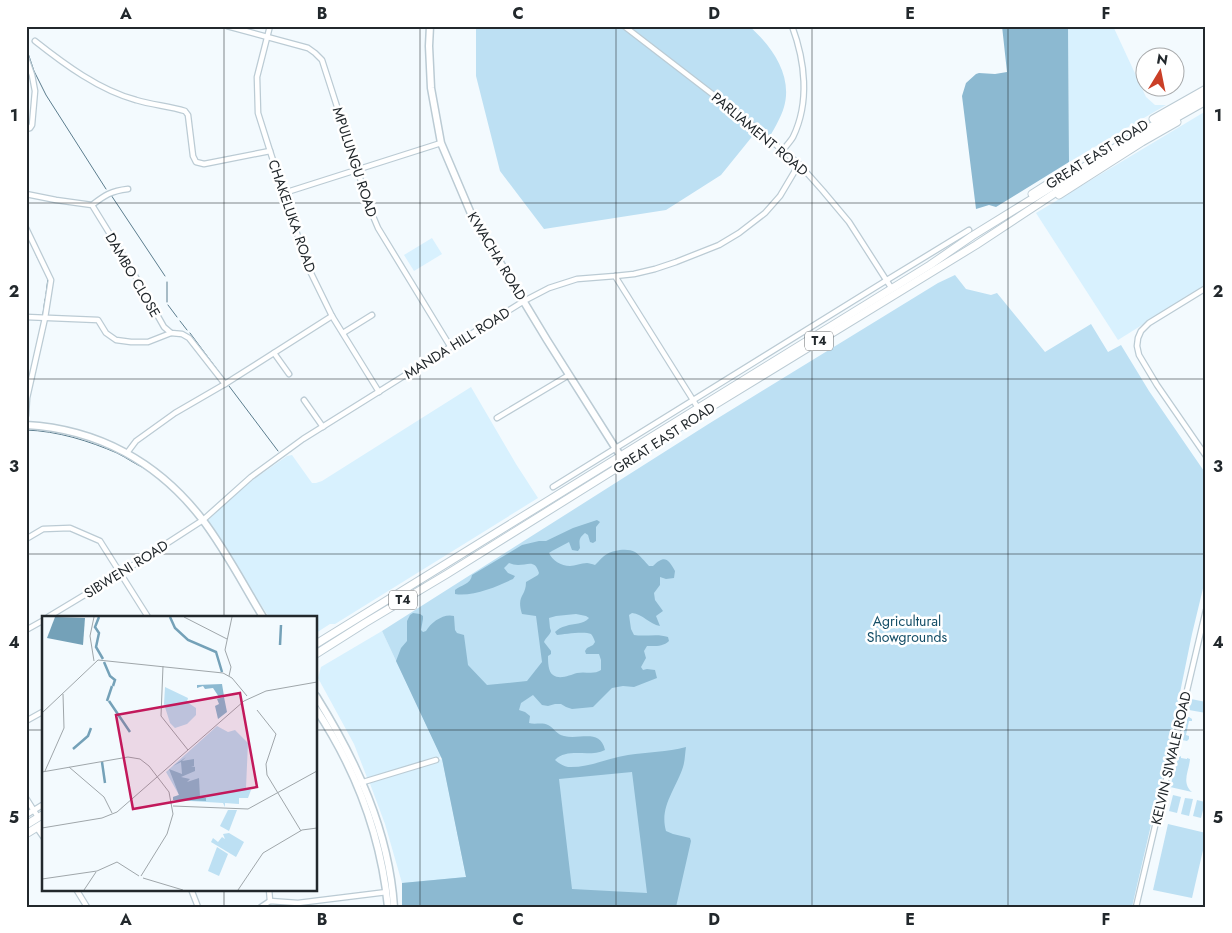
<svg xmlns="http://www.w3.org/2000/svg" width="1232" height="933" viewBox="0 0 1232 933" font-family="Jost,sans-serif">
<style>
.built{fill:#d8f1fe}
.green{fill:#bde0f3}
.forest{fill:#8cb9d1;fill-rule:evenodd}
.lines{fill:none;stroke-linecap:round;stroke-linejoin:round}
.stream{stroke:#5b7d8e;stroke-width:1}
.minor-casing{stroke:#bbcbd4;stroke-width:7}
.secondary-casing{stroke:#bbcbd4;stroke-width:9}
.primary-casing{stroke:#bbcbd4;stroke-width:9}
.minor{stroke:#fff;stroke-width:4.5}
.secondary{stroke:#fff;stroke-width:6}
.primary{stroke:#fff;stroke-width:7}
.grid{fill:none;stroke:#22282c;stroke-width:1;stroke-opacity:0.55}
.labels{text-anchor:middle;stroke-width:5;stroke-linejoin:round;paint-order:stroke}
.shield{fill:#fff;stroke:#64686b;stroke-width:1}
.shield-label{font-size:12px;font-weight:bold;fill:#22282c}
.street-label{font-size:14px;fill:#22282c;stroke:#fff}
.park-label{font-size:14px;fill:#134d66;stroke:#fff}
.inset-river{fill:none;stroke:#74a1b8;stroke-width:2.5}
.inset-road{fill:none;stroke:#9fa6aa;stroke-width:1}
.view{fill:#c2185b;fill-opacity:0.15;stroke:#c2185b;stroke-width:2.5}
.inset-edge{fill:none;stroke:#22282c;stroke-width:2.5}
.neatline{fill:none;stroke:#22282c;stroke-width:2}
.grid-label{font-size:16px;text-anchor:middle;font-weight:bold;fill:#22282c}
</style>
<rect width="100%" height="100%" fill="#f3fafe"/>
<!-- built -->
<g class="built">
<polygon points="1068,26 1113,26 1146,97 1155,105 1166,105 1069,162"/>
<polygon points="1206,111 1206,285 1118,340 1036,213"/>
<polygon points="432,238 442,254 414,271 404,255"/>
<polygon points="471,387 516,464 538,498 335,624 330,624 316,633 316,617 269,617 204,518 254,479 287,456 292,455 312,483 316,483 322,481"/>
<polygon points="382,631 441,757 368,780 354,744 318,678 321,667"/>
<polygon points="442,759 466,878 402,883 385,824 369,781"/>
</g>
<!-- green -->
<g class="green">
<path d="M476,26h273c23,20 44,50 35,81 -3,11 -12,25 -17,35l-12,-9 -34,42 -55,35 -122,19 -44,-58 -24,-95z"/>
<polygon points="955,275 966,289 991,295 997,293 1045,352 1091,324 1108,352 1121,345 1149,391 1206,474 1206,576 1192,634 1167,756 1132,907 402,907 402,883 466,877 442,759 382,631 710,423 938,283"/>
<polygon points="1191,699 1206,702 1206,713 1189,710"/>
<polygon points="1187,717 1189,717 1192,719 1192,721 1189,721 1186,735 1189,736 1189,739 1187,741 1182,740"/>
<path d="M1181,756v2l6,1v-1l3,1c-1,13 -9,23 2,33l-22,-5 8,-29z"/>
<polygon points="1173,795 1181,797 1177,813 1169,811"/>
<polygon points="1185,798 1193,799 1189,816 1181,814"/>
<polygon points="1197,800 1205,802 1201,818 1193,816"/>
<polygon points="1168,824 1206,833 1206,837 1192,898 1153,890"/>
</g>
<!-- forest -->
<g class="forest">
<polygon points="1002,26 1068,26 1069,162 996,207 989,205 976,209 962,96 966,83 976,74 979,73 995,74 1007,72"/>
<path d="M597,520l3,2 -4,5v14l-3,2 -3,-1 -2,-7 -3,-2c-6,5 -6,7 -5,15l-2,3 -6,-1 -3,-8 -17,9 -3,2c3,7 12,13 21,13 5,0 11,-3 17,-3 2,0 5,1 8,2 4,-4 8,-9 12,-11 7,-4 21,-6 28,-2 5,3 10,10 14,14h4c11,-11 15,-8 22,5l-1,7 -8,1 -6,-2v8l-6,8 1,7 8,11 -7,5 4,10c-11,-2 -17,-12 -28,-13l-3,2 2,14 3,6c12,2 23,-2 34,2l1,4c-6,6 -15,5 -22,5l-3,5 2,7 -5,9 2,3 4,-1 8,1 2,8 -23,9 -11,-1 -11,2 -19,19 -21,2 -6,-2 -5,-3h-6l-7,2 -6,-1 -9,-10 -12,8 -2,7 6,2 5,4 -1,7c6,2 13,-1 19,2 6,3 9,10 16,11 16,4 36,-8 41,14 -16,8 -37,-3 -50,10 3,3 8,6 13,7 21,1 40,-9 60,-12 20,-3 39,-3 58,-8 -1,6 -1,14 -3,20 -7,22 -24,40 -17,64l7,3 17,4 1,3 -15,66h-274v-24l64,-6 -24,-118 -46,-98 5,-13 6,-7v-20l3,-6 3,-2 7,1 3,2v3l-2,11 2,2 3,-1c5,-9 18,-18 28,-15l1,14 2,3 7,2 4,30 19,20 40,-4 15,-19 -6,-46 -14,-2c-6,-19 4,-17 4,-32l12,-7 1,-2c-4,-14 -11,-8 -21,-8 -3,0 -6,-1 -9,-2l-5,5 4,5 7,3 -2,3c-15,7 -40,18 -58,15v-4c6,-5 16,-6 17,-15l50,-30 17,-4h7l27,-13zM576,614l10,2 3,2c-6,7 -15,5 -23,8 -5,1 -8,3 -11,6l2,3c7,-1 28,-4 34,-1 2,2 3,5 4,8l-2,3 -6,3 -2,3 1,3h13l2,6v10c-7,5 -16,1 -24,3 -7,2 -17,7 -24,2 -5,-3 -5,-14 -5,-19l3,-2v-3l-7,-9c2,-5 6,-7 7,-11l-1,-3 -1,-10 7,-2zM632,772l15,121 -75,-4 -13,-110z"/>
</g>
<g class="lines">
<!-- stream -->
<g class="stream">
<polyline points="26,47 34,71 46,95 106,189"/>
<polyline points="111,195 165,276"/>
<polyline points="26,235 29,241"/>
<polyline points="32,246 38,259"/>
<polyline points="46,294 48,278"/>
<polyline points="167,302 167,282"/>
<polyline points="168,305 177,317"/>
<polyline points="43,314 45,299"/>
<polyline points="180,321 187,330"/>
<polyline points="190,333 225,380"/>
<polyline points="229,386 278,451"/>
<path d="M26,430c32,1 63,11 91,23 10,5 18,11 27,15"/>
<polyline points="176,494 184,502"/>
</g>
<!-- minor casing -->
<g class="minor-casing">
<g id="minor">
<polyline points="227,26 308,48 315,53 322,60 370,209 378,228 450,346"/>
<polyline points="270,26 257,77 258,113 270,151 308,267 332,316 379,392"/>
<polyline points="624,26 746,120 799,164 823,191 849,222 892,289"/>
<path d="M35,41c29,23 64,49 101,59 16,5 33,6 49,11l3,4 5,41 3,6 8,2 66,-13"/>
<polyline points="26,58 32,75 35,91 32,125 30,128 26,129"/>
<path d="M783,150c3,-4 7,-8 10,-13 17,-35 12,-76 -1,-111"/>
<polyline points="284,193 441,143"/>
<polyline points="26,194 56,200 92,205 129,265 164,327 171,333 182,334 189,338 225,384"/>
<path d="M92,205c13,-10 19,-14 36,-16"/>
<polyline points="26,228 51,280 45,318 27,398 26,415"/>
<polyline points="615,276 698,408"/>
<polyline points="1206,288 1149,323 1141,331 1138,338 1137,346 1139,355 1157,385 1206,456"/>
<polyline points="26,317 98,320 106,333 116,340 131,342 148,342 171,333"/>
<polyline points="343,333 372,315"/>
<polyline points="274,353 289,374"/>
<polyline points="304,400 323,427"/>
<polyline points="497,418 569,375"/>
<polyline points="127,453 136,441 175,413 225,384 332,316"/>
<polyline points="553,487 887,280 969,230"/>
<polyline points="26,539 43,529 70,528 100,541 148,617"/>
<polyline points="48,617 121,573 203,520 251,477 303,439 524,301 549,288 577,279 615,276 634,274 655,269 676,262 719,245 739,233 765,213 780,196 799,164"/>
<polyline points="26,630 44,620"/>
<polyline points="26,721 44,711"/>
<polyline points="360,783 436,760"/>
<polyline points="26,798 38,817"/>
<polyline points="26,815 44,804"/>
<polyline points="37,828 44,838"/>
<polyline points="76,889 87,907"/>
<polyline points="191,889 198,907"/>
<polyline points="269,889 270,901"/>
<polyline points="261,907 270,901 298,903 387,892"/>
<polyline points="1136,907 1206,610"/>
</g>
</g>
<!-- secondary casing -->
<g class="secondary-casing">
<g id="secondary">
<polyline points="430,26 429,46 431,88 441,143 472,216 547,340 623,460"/>
<path d="M26,425c72,4 132,37 176,94 23,30 41,65 61,98"/>
<path d="M316,696c40,64 73,135 78,211"/>
<path d="M316,709c39,59 65,127 72,198"/>
</g>
</g>
<!-- primary casing -->
<g class="primary-casing">
<g id="primary">
<polyline points="1153,119 1206,89"/>
<polyline points="1032,194 1065,173"/>
<polyline points="1059,195 1142,142 1177,122"/>
<polyline points="316,644 930,265 972,236 1126,141 1206,95"/>
<polyline points="316,654 365,623 447,574 625,463 703,412 976,245 1128,145 1206,101"/>
<polyline points="26,825 44,814"/>
<polyline points="26,834 44,823"/>
</g>
</g>
<!-- minor -->
<use href="#minor" class="minor"/>
<!-- secondary -->
<use href="#secondary" class="secondary"/>
<!-- primary -->
<use href="#primary" class="primary"/>
</g>
<!-- grid -->
<path class="grid" d="M224,26v591M420,26v881M616,26v881M812,26v881M1008,26v881M26,203h1180M26,379h1180M26,554h1180M26,730h18M316,730h890M224,889v18"/>
<g class="labels">
<!-- shield labels -->
<g class="shield">
<rect x="805" y="331.5" width="28" height="19" rx="4"/>
<rect x="389" y="590.5" width="28" height="19" rx="4"/>
</g>
<g class="shield-label">
<text x="819" y="345">T4</text>
<text x="403" y="604">T4</text>
</g>
<!-- street labels -->
<g class="street-label">
<text transform="translate(760 134) rotate(40)" y="5">PARLIAMENT ROAD</text>
<text transform="translate(1097 154) rotate(-32)" y="5">GREAT EAST ROAD</text>
<text transform="translate(355 162) rotate(72)" y="5">MPULUNGU ROAD</text>
<text transform="translate(292 216) rotate(71)" y="5">CHAKELUKA ROAD</text>
<text transform="translate(497 256) rotate(59)" y="5">KWACHA ROAD</text>
<text transform="translate(133 275) rotate(60)" y="5">DAMBO CLOSE</text>
<text transform="translate(457 343) rotate(-32)" y="5">MANDA HILL ROAD</text>
<text transform="translate(664 438) rotate(-33)" y="5">GREAT EAST ROAD</text>
<text transform="translate(126 569) rotate(-32)" y="5">SIBWENI ROAD</text>
<text transform="translate(1171 758) rotate(-77)" y="5">KELVIN SIWALE ROAD</text>
</g>
<!-- park labels -->
<g class="park-label">
<text x="907" y="626">Agricultural<tspan x="907" dy="16">Showgrounds</tspan></text>
</g>
</g>
<!-- overview -->
<g transform="translate(42 616)">
<rect width="275" height="275" fill="#f3fafe"/>
<path d="M123,71l23,11 -1,4 9,6v7l-9,9 -12,4 -5,-5 -6,-19zM175,110l11,6 7,-2 13,13 -2,45 5,2 -3,8h-9v6l-14,-1v4l-2,-4 -50,-3v-3l6,-2 -13,-23zM186,194h9l-8,21 -9,-5zM187,217l15,9 -8,15 -25,-15 2,-4 5,4 4,-5 3,2 -2,-5zM175,231l11,7 -9,22 -11,-5z" fill="#bde0f3"/>
<path d="M180,68l2,12 -5,1 -6,-9 -8,1 -2,-3 -6,2v-3zM182,81l3,15 -9,7 -3,-13 4,-2 -2,-5zM144,141l-4,4 12,-2v7h-3l4,1v4l-14,6 9,2 -3,3 12,-4 1,19 6,1v3l-33,-1v-3l6,-2 -10,-26 13,5 -1,-12 -8,4z" fill="#8cb9d1"/>
<path d="M13,1l30,1 -2,27 -36,-7z" fill="#74a1b8"/>
<path class="inset-river" d="M57,1l-4,10 4,6 -3,14 7,12M128,1l5,11 13,12 28,12 6,20M238,29l1,-20M62,46l6,14 5,4 -2,6M65,85l5,-15M67,85l21,31M31,133l15,-13 3,-8M60,146l3,21"/>
<path class="inset-road" d="M52,1l-4,19 4,25M142,1l43,22M121,50l-2,50 27,34M187,60l2,-9 -6,-17 7,-33M215,94l19,24 -10,30 1,11 34,56M0,97l56,-53 125,13 9,5 15,18M27,151l35,30 8,16M3,155l19,-43 -1,-34M0,156l86,-15 12,2 9,7 20,26 4,22 -6,20 -26,42M131,190l75,3 69,-38M0,212l60,-10 15,-6 127,-111 22,-10 51,-9M101,262l40,12M0,263l55,-8 20,-9 22,14M42,274l12,-18M196,274l25,-37 39,-23 15,-2"/>
<path class="view" d="M198,77l17,94 -124,22 -17,-94z"/>
<rect width="275" height="275" class="inset-edge"/>
</g>
<!-- border -->
<rect width="1232" height="933" fill="none" stroke="#ffffff" stroke-width="55"/>
<!-- north arrow -->
<g transform="translate(1160 72) rotate(10)"><circle r="24" fill="#ffffff" stroke="#a7a9ab"/>
<path d="M0-4L9 19L0 12L-9 19Z" fill="#ca3f27"/>
<text y="-8" font-size="14" font-weight="bold" text-anchor="middle" fill="#22282c">N</text>
</g>
<rect x="28" y="28" width="1176" height="878" class="neatline"/>
<g class="grid-label">
<text x="126" y="19">A</text>
<text x="322" y="19">B</text>
<text x="518" y="19">C</text>
<text x="714" y="19">D</text>
<text x="910" y="19">E</text>
<text x="1106" y="19">F</text>
<text x="14" y="121">1</text>
<text x="1218" y="121">1</text>
<text x="14" y="297">2</text>
<text x="1218" y="297">2</text>
<text x="14" y="472">3</text>
<text x="1218" y="472">3</text>
<text x="14" y="648">4</text>
<text x="1218" y="648">4</text>
<text x="14" y="823">5</text>
<text x="1218" y="823">5</text>
<text x="126" y="925">A</text>
<text x="322" y="925">B</text>
<text x="518" y="925">C</text>
<text x="714" y="925">D</text>
<text x="910" y="925">E</text>
<text x="1106" y="925">F</text>
</g>
</svg>
